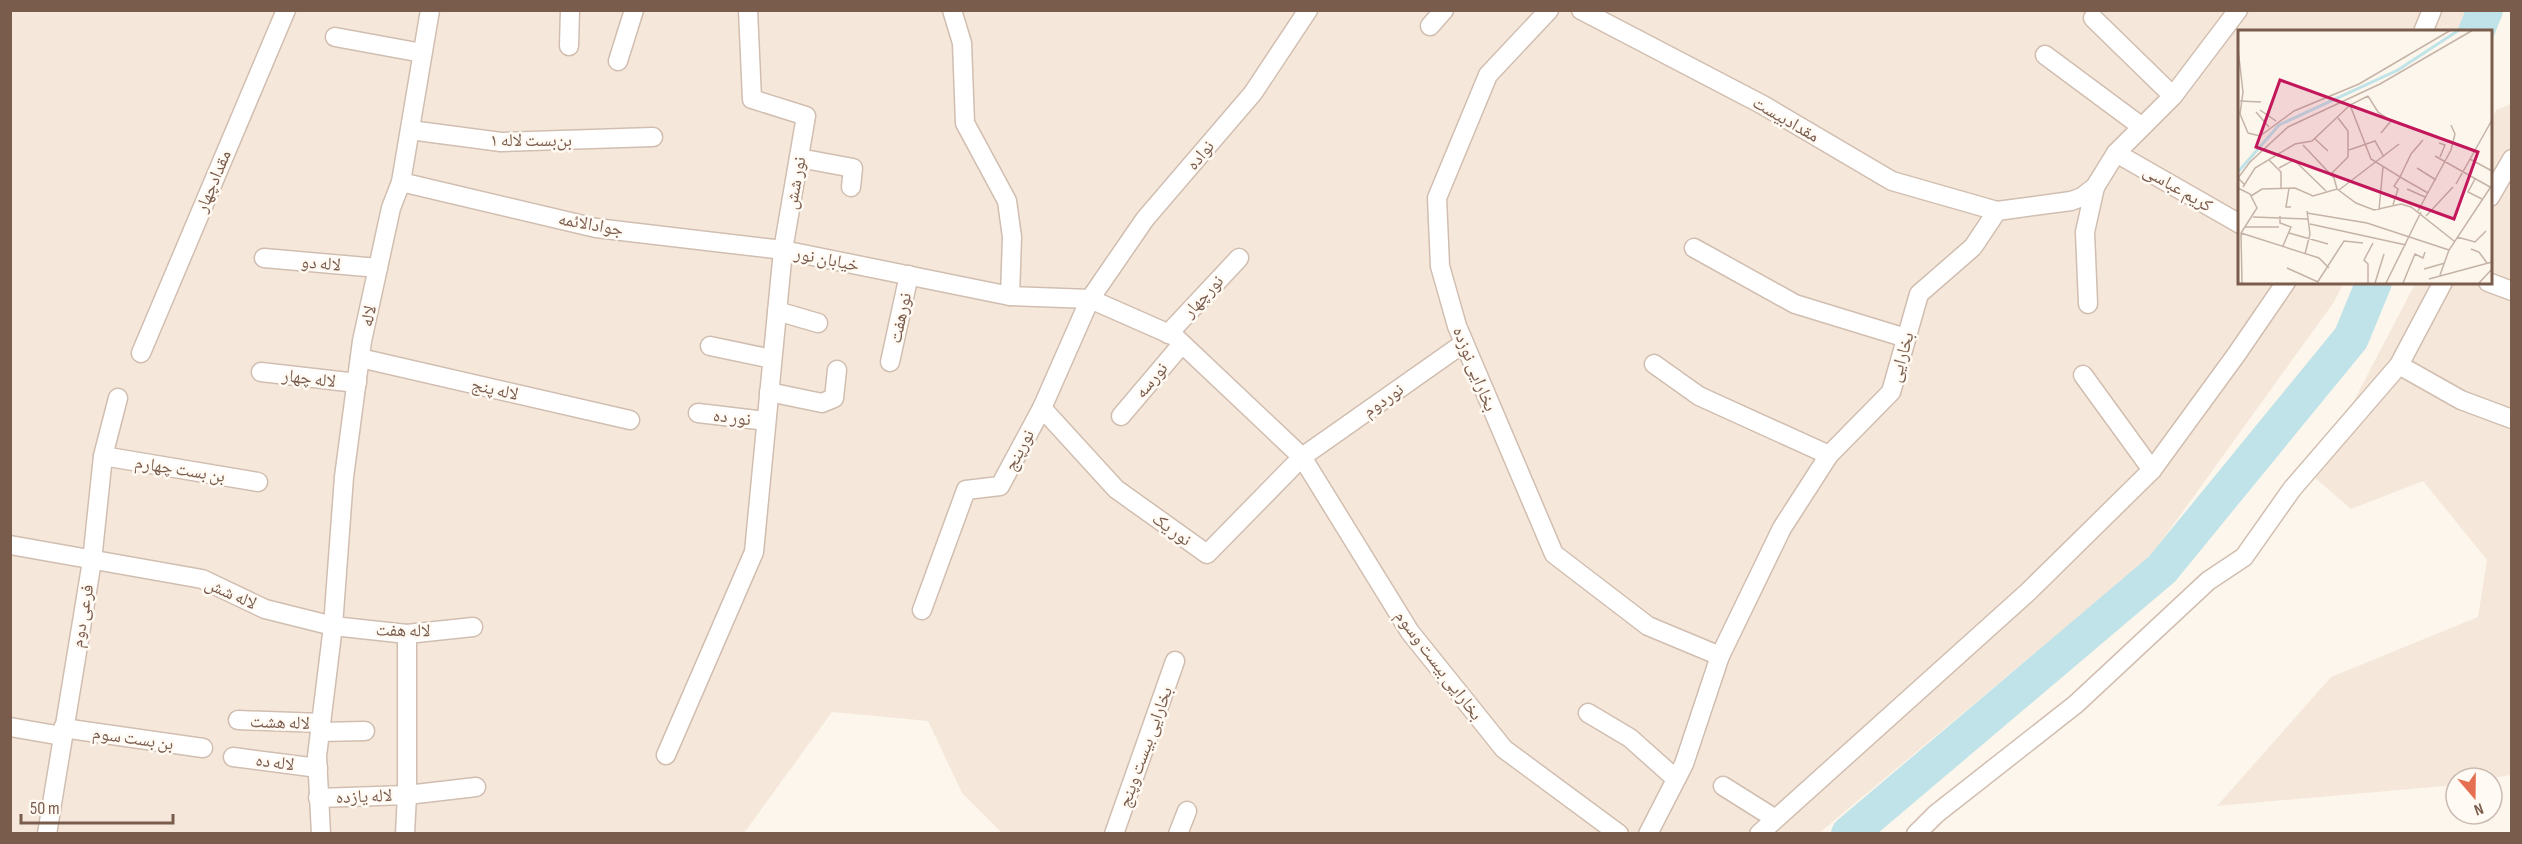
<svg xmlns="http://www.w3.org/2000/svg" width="2522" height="844" viewBox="0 0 2522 844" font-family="'Sofia Sans Condensed','Noto Naskh Arabic',sans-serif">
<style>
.residential{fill:#f5e8da}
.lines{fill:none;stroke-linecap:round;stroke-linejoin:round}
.river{stroke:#bfe3e8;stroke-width:36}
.minor-casing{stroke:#d1beb0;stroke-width:21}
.minor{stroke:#fff;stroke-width:18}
.labels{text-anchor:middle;stroke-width:5;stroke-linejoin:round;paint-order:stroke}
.street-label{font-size:18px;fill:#7a5c4d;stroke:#fffaf3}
.inset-river{fill:none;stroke:#bfe3e8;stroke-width:3}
.inset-road{fill:none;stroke:#c5b3a7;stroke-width:1.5}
.view{fill:#c2185b;fill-opacity:0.15;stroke:#c2185b;stroke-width:3}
.inset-edge{fill:none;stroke:#7a5c4d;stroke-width:3}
</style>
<rect width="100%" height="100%" fill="#fdf6ec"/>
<!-- residential -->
<g class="residential">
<polygon points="10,11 2467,11 2459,31 2240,32 2240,282 2344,282 2334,302 2150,557 1818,834 1002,833 962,793 928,721 832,712 744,833 11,833"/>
<polygon points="2511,104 2511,775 2492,778 2456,778 2456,785 2217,806 2331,677 2478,617 2487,560 2423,481 2351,509 2314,477 2416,282 2490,282 2491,122 2496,110"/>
</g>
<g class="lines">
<!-- river -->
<g class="river">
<polyline points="2476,32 2485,10"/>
<polyline points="1849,834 2162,569 2351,338 2374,282"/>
</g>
<!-- minor casing -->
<g class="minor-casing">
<g id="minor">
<polyline points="952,10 962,43 965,123 1007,201 1012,237 1010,296"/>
<polyline points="1549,10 1488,75 1437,198 1440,266 1457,326 1554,554 1648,626 1720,656"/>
<polyline points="1581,10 1763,105 1892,181 1997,211"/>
<polyline points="2093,18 2173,96"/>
<polyline points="1430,26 1444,10"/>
<polyline points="2423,32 2432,10"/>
<polyline points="335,37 422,53"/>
<polyline points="569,46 570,10"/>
<polyline points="2045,55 2142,127"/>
<polyline points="618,61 634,10"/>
<polyline points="410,130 501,142 653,137"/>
<polyline points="2116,153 2240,224"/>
<polyline points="799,158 853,168 851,187"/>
<polyline points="401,182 596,228 783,250 806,116 752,99 748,10"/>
<polyline points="2490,197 2512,159"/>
<polyline points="1694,248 1795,304 1906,338"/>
<polyline points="264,258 378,268"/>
<polyline points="2488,282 2512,291"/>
<polyline points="2088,304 2085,232 2095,187"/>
<polyline points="777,311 818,323"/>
<polyline points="1168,334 1239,258"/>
<polyline points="710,346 772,359"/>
<polyline points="141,353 286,10"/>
<polyline points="360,358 630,420"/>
<polyline points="890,362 909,275"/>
<polyline points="1654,364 1699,396 1829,455"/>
<polyline points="2399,365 2461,400 2512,419"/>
<polyline points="261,372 357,383"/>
<polyline points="2083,375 2152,470"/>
<polyline points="769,392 822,403 834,398 837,370"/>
<polyline points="1042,408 1116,489 1207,554 1302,457 1464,343"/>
<polyline points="698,413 766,421"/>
<polyline points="1121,416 1182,344"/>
<polyline points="103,456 258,482"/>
<polyline points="10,545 202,579 265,609 333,626 407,634 473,627"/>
<polyline points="922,610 966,490 1000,486 1042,408 1090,299 1145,219 1253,93 1308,10"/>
<polyline points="407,634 407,795 476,787"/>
<polyline points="1588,713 1630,738 1676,779"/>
<polyline points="238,720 321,723"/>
<polyline points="10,727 62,736"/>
<polyline points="63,728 203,748"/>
<polyline points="320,732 365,731"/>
<polyline points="666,755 754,552 783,250 1010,296 1090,299 1174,336 1302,457 1410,632 1504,749 1619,834"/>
<polyline points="233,757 318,768"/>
<polyline points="1723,786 1774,818"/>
<polyline points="318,798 407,795 405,834"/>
<polyline points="47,834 92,561 103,456 118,398"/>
<polyline points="321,834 317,756 333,626 344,477 362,341 391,208 401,182 430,10"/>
<polyline points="1114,834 1175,661"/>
<polyline points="1178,834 1187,811"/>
<polyline points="1648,834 1684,764 1720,656 1782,528 1829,455 1891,392 1919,294 1973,247 1997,211 2071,201 2082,197 2095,187 2116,153 2173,96 2238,10"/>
<polyline points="1759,834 2028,592 2152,470 2236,355 2286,282"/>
<polyline points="1916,834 1936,814 2076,704 2208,581 2244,557 2292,489 2399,365 2443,282"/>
</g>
</g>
<!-- minor -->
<use href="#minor" class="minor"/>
</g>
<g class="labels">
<!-- street labels -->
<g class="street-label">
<text transform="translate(1786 119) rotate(30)" y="6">مقدادبیست</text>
<text x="531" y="146">بن‌بست لاله ۱</text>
<text transform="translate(1200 155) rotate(-50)" y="6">نواده</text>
<text transform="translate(213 181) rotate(-67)" y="6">مقدادچهار</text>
<text transform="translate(795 183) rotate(-80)" y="6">نور شش</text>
<text transform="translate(2178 188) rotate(30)" y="6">کریم عباسی</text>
<text transform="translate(591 224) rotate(10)" y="6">جوادالائمه</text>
<text transform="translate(827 259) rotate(11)" y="6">خیابان نور</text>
<text transform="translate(321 263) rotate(5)" y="6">لاله دو</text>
<text transform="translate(1203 296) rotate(-47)" y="6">نورچهار</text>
<text transform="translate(368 316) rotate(-78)" y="6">لاله</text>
<text transform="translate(900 318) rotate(-78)" y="6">نورهفت</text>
<text transform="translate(1901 357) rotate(-74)" y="6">بخارایی</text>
<text transform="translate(1475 369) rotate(68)" y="6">بخارایی نوزده</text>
<text transform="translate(309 378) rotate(7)" y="6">لاله چهار</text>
<text transform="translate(1151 380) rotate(-50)" y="6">نورسه</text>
<text transform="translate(495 389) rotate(13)" y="6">لاله پنج</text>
<text transform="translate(1383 400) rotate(-35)" y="6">نوردوم</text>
<text transform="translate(732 417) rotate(7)" y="6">نور ده</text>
<text transform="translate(1019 450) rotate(-62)" y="6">نورپنج</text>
<text transform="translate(180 469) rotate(9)" y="6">بن بست چهارم</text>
<text transform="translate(1172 529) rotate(36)" y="6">نور یک</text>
<text transform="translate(231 593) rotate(24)" y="6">لاله شش</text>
<text transform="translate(82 616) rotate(-80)" y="6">فرعی دوم</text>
<text transform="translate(403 630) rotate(1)" y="6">لاله هفت</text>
<text transform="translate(1439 665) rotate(53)" y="6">بخارایی بیست وسوم</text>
<text transform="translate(280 722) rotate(2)" y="6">لاله هشت</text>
<text transform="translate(133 738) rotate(8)" y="6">بن بست سوم</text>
<text transform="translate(1145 747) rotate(-70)" y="6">بخارایی بیست وپنج</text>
<text transform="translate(275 762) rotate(8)" y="6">لاله ده</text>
<text transform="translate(364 796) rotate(-2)" y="6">لاله یازده</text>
</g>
</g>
<!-- overview -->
<g transform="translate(2238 30)">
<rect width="254" height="254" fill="#fdf6ec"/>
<path class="inset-river" d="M0,142l41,-47 119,-55 61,-40"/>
<path class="inset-road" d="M0,19l5,43 -3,22 8,19M130,66l10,16 13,9 -10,12M2,71l21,1M112,75l21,54 29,18 11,-23 12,-14M22,80l16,11M18,82l13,15M10,103l12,3 34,-25 65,-27 92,-54M76,108l14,13M201,113l6,2 -5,12M65,115l31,33 3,11M111,120l26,-9 9,16M197,126l55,31M232,129l22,12M31,130l12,12v17M41,138l15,-8 32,31M179,138l19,12M93,144l17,-17v-26l-10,-13M237,149l-7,13 14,7M6,154l-6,-6 12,-16 38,-35 92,-43 93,-54M218,154l36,-64M5,157l12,-19 40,-24 17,-3 38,-36 18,-9M0,158l12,6 7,14 -16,25 1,50M51,158l-3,19h5M169,159l18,8M101,160l60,-46M13,166l11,-7 33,-1 18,8 24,-7 19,14 18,7 27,-6 10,3 43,34M155,175l5,-16 -4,-3 6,-9 28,16M141,180l4,-43M180,181l33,-61 4,-16 -4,-9M69,183l60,10 82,27M42,186v7l11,4 -8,19M188,186l27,-29M15,187l55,2M72,194l96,21M7,197h34M3,203l78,25 10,10M51,203l39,11M219,207l18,5 11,-11M233,219l8,3 8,11M67,224l5,-20 -3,-23M49,238l31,14M186,239l21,-6M202,245l9,-25 43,-65M191,249l63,-17M79,253l27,-42 19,2M130,253v-19l-4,-4 9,-17M137,253l9,-29M148,253l35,-71M165,253l12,-29 8,4 2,-6M241,253l13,-14"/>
<path class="view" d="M42,50l198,72 -24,67 -198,-72z"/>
<rect width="254" height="254" class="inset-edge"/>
</g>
<!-- border -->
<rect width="2522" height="844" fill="none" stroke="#7a5c4d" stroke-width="24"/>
<!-- north arrow -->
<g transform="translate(2474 796) rotate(160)"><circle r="28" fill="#fffaf3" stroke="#cabbb1" stroke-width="1.5"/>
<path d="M0-4.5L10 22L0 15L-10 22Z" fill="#e76f51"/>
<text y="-9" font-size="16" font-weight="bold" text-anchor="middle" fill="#7a5c4d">N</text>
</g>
<!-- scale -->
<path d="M21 814v9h152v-9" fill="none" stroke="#7a5c4d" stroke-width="3"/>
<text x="30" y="814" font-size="18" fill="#7a5c4d" stroke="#fffaf3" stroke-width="4.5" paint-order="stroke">50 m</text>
</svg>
